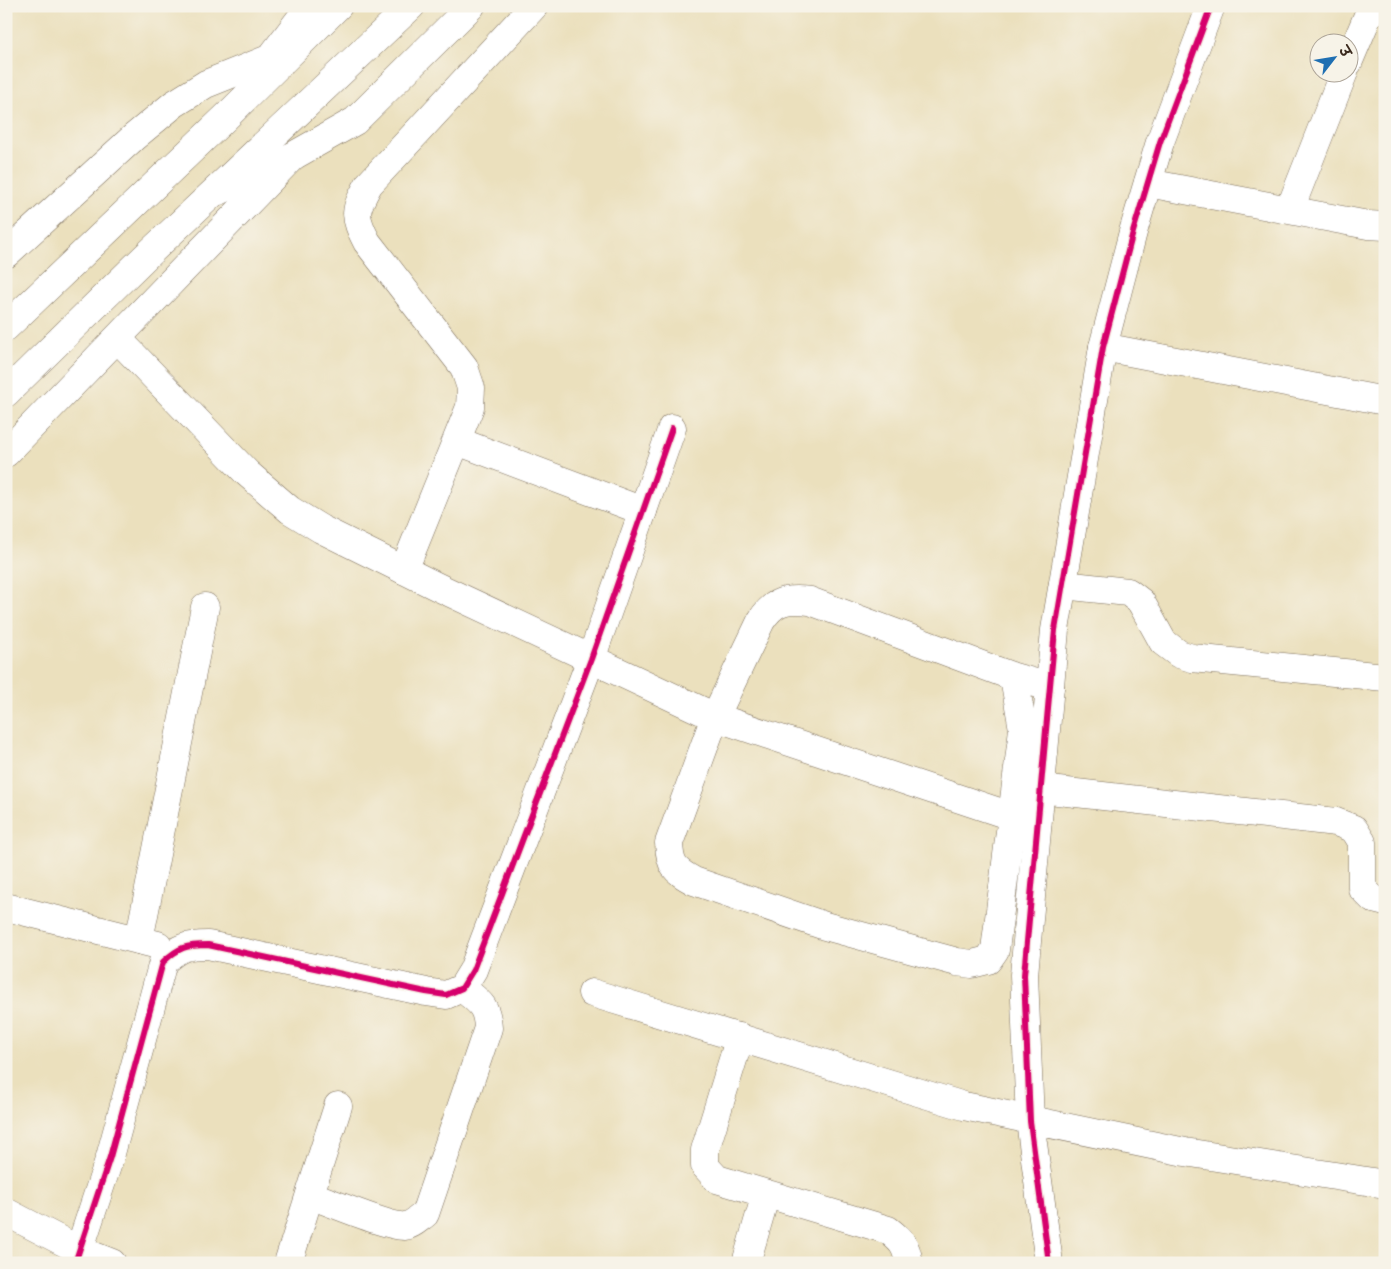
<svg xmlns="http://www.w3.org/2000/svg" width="1391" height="1269" viewBox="0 0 1391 1269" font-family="'Patrick Hand','Playpen Sans Deva',sans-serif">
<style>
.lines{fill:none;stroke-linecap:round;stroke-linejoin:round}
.minor-casing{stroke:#796a56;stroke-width:29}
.major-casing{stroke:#796a56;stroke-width:29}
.highway-casing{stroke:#796a56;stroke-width:29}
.minor{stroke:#fff;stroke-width:28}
.major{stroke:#fff;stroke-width:28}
.highway{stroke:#fff;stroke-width:28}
.cycleway-casing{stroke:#f7f3e8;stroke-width:9}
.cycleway{stroke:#d6006c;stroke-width:6}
</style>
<rect width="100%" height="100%" fill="#f7f3e8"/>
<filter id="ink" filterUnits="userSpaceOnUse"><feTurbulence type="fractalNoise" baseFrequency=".02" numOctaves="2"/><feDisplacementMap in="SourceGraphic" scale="10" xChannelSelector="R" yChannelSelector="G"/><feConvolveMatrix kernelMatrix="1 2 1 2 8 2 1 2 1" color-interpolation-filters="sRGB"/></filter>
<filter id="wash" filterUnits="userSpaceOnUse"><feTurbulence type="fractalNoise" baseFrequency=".0096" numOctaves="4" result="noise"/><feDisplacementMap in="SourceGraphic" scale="20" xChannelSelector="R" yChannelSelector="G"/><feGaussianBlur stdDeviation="1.12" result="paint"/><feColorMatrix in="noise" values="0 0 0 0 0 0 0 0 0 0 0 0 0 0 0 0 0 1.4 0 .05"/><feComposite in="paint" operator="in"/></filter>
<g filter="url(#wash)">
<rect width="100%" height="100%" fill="#ebe0bd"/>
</g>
<g filter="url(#ink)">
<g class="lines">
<!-- minor casing -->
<g class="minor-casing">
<g id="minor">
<polyline points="1348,63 1372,6"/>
<polyline points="1148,183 1368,225 1385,226"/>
<polyline points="1290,209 1344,72"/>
<polyline points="6,254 134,137 174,104 206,84 271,58"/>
<polyline points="118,339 247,473 290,510 321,529 438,587 715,717 1011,816"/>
<polyline points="1103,347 1385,401"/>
<polyline points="457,441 643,511"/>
<polyline points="6,453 292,157"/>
<path d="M404,570l66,-163 1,-19 -7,-21 -97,-125c-14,-27 -13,-31 2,-58l165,-178"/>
<polyline points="1063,585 1128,592 1141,602 1163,642 1179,654 1192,658 1385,677"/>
<path d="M1014,677l9,52 -28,221 -7,10 -16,4 -15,-2 -132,-36 -131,-45c-20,-11 -24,-15 -25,-38l46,-126 46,-96c13,-21 26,-23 49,-20l204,76 36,10"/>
<polyline points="1040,789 1336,822 1354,829 1362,842 1362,888 1373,899 1385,902"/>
<polyline points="6,907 158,945"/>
<polyline points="139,940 205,607"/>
<polyline points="592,993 964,1106 1185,1152 1385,1184"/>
<path d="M740,1037l-35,113v16l12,13 171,51c14,11 18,15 21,33"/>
<path d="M310,1195c17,6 81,33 95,31 8,-1 14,-8 20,-12l63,-186c-1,-23 -9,-26 -26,-40"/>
<polyline points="6,1212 79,1250 112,1263"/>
<path d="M75,1263l35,-106 53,-195c16,-15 23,-17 45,-17l218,47 20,3 16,-7 11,-18 118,-311 81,-231"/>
<polyline points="288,1263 338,1106"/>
<polyline points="746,1263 766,1194"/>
<polyline points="1049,1263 1030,1121 1024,975 1055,630 1103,347 1133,232 1160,142 1211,6"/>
</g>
</g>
<!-- major casing -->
<g class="major-casing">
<g id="major">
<polyline points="262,69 310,6"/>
<polyline points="219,191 293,156 355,121 471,6"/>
</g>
</g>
<!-- highway casing -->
<g class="highway-casing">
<g id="highway">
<polyline points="6,327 225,118 338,6"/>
<polyline points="6,393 144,258 411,6"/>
</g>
</g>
<!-- minor -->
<use href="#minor" class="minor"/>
<!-- major -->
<use href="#major" class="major"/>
<!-- highway -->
<use href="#highway" class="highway"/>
<!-- cycleway casing -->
<g class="cycleway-casing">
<g id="cycleway">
<path d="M75,1263l35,-106 53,-195c16,-15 23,-17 45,-17l218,47 20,3 16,-7 11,-18 118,-311 81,-231"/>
<polyline points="1049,1263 1030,1121 1024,975 1055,630 1103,347 1133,232 1160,142 1211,6"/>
</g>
</g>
<!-- cycleway -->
<use href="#cycleway" class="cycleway"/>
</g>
</g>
<!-- margin -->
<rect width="1391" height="1269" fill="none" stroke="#f7f3e8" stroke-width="25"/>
<!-- north arrow -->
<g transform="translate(1334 58) rotate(59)"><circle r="24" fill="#f7f3e8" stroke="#aca397"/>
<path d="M0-4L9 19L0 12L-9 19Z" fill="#1f6fb2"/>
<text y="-8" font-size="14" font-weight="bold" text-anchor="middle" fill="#3b2a1e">उ</text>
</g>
</svg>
